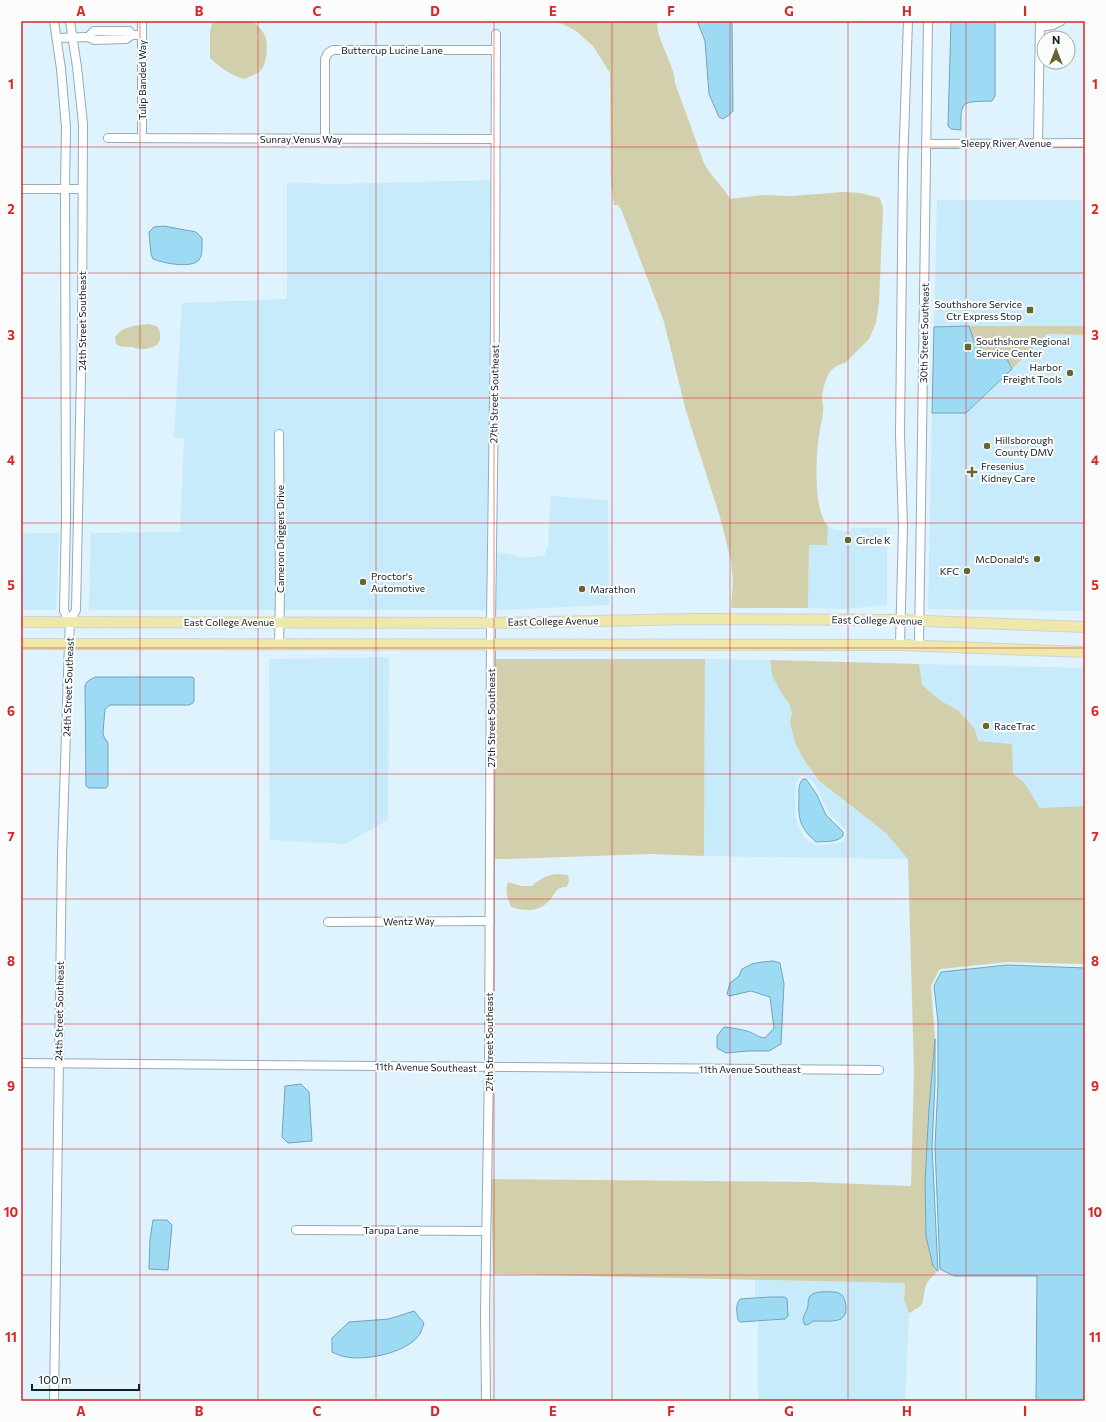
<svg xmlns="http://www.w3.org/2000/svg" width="1106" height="1422" viewBox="0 0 1106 1422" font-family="Commissioner,sans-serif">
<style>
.built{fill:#c7ebfb;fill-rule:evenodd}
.green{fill:#d2cfad}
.water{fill:#9ddbf5;stroke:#74a3b6}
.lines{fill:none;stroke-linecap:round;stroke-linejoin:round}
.minor-casing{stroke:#93adb8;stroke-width:10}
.major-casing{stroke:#d0d2d3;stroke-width:12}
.minor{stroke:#fff;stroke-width:8}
.major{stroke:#eee8aa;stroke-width:10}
.grid{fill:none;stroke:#d62828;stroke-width:1;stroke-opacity:0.55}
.poi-dot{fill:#686430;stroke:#fcfcfc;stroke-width:1.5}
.labels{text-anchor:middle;stroke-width:4;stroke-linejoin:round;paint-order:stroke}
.street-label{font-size:10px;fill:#151f24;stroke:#fcfcfc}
.poi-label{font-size:10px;fill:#151f24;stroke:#fcfcfc;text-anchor:start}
.neatline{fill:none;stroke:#d62828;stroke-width:1.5}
.grid-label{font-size:13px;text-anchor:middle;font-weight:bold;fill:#d62828}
</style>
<rect width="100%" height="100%" fill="#def3fd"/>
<!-- built -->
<g class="built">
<polygon points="493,180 487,610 283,610 282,430 275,430 276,610 89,610 91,533 180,532 184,439 174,438 182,303 287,299 287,183 340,184"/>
<polygon points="937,200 1085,200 1085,326 934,327"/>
<polygon points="1047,334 1085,335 1085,611 928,609 932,413 966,413 985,396"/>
<polygon points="551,496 608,500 609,605 495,610 495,552 514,555 523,558 541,556 545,554 548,546"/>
<polygon points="828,526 829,528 849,532 852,528 885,528 885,526 887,528 887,605 844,609 808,608 809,545 826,544"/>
<polygon points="21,533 59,533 56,610 21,610"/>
<polygon points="389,657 388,820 345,844 270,840 269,659"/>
<path d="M705,659l65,1v8l12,26 7,10 3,9 -2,10 5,20 9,17 15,22 67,51 22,26 -204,-3zM806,775l8,8 15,30 17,17v6l-3,5 -6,3 -22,1 -10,-7 -6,-11 -4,-11 1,-31 2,-6 3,-3z"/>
<polygon points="919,664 1085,668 1085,806 1040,808 1024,782 1013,774 1011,744 978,741 975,729 959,711 941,701 922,685"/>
<path d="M755,1280l150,3 -1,17 5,13 -4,88h-147v-79l24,-2 -12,-23 -15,1zM809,1298l30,22 -26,1 -11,-5 6,-10z"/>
</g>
<!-- green -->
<g class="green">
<path d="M213,21h40c4,4 12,11 13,18 2,9 1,27 -7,33 -4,3 -11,5 -15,7 -14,-4 -23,-11 -34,-21v-27z"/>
<path d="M548,21h109c0,22 17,41 18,62l29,80c7,14 19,23 26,36l32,-4 30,1 51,-4 17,1 20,5 3,10 -4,95 -3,20 -7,16 -24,24c-5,1 -12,4 -15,9 -4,6 -8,19 -8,26 0,4 2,8 1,13 0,8 -3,16 -4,24 -3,20 -6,76 9,91l-1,19h-18l-1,63h-77l2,-27 -2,-20 -11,-44 -34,-106 -22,-89 -43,-113 -3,-4h-4l-3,-22 -1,-110 -17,-27 -17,-15 -13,-7z"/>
<path d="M147,324l10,2c9,14 -1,24 -16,23 -3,0 -6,-1 -9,-2 -6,0 -11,1 -16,-3l-1,-7c8,-11 20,-11 32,-13z"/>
<polygon points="969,326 1085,326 1085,335 1047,334 1012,369 1004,353 987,355 974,341"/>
<polygon points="494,659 705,659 704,856 651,854 506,859 495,859 494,857 496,733"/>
<path d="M770,660l149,4 3,21 19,16 18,10 16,18 3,12 34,3 1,30 11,8 16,26 45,-2v158l-78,-2 -66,7 -2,1 -8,16 4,53 -6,69 -4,74 1,54 7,30 5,5c-4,4 -11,10 -12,15 -5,15 2,18 -17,27l-5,-13 1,-17 -412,-9 -2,-95 317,3 103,4 3,-115 -6,-212 -22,-26 -67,-52 -15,-21 -9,-17 -5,-20 2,-10 -3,-9 -7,-10 -10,-19z"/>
<path d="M557,874l11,1 1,6 -2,6c-13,0 -11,7 -18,14 -11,12 -25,10 -38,6 -4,-10 -6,-16 -3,-25l13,4h11c8,-7 14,-11 25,-12z"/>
</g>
<!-- water -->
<g class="water">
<polygon points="697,21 732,21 733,111 729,115 723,119 719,117 709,94 705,41"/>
<path d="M951,21h44v75l-3,5c-29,1 -32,-2 -31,29l-10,-1 -3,-3z"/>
<path d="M164,226l32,6 6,6c0,7 1,16 -3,22 -8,9 -36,3 -46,-1l-2,-5 -2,-22 5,-5z"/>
<polygon points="969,326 974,341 987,354 1004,353 1012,369 966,413 932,413 934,327"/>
<polygon points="95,677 191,677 194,678 194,700 193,703 189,705 110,705 105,709 103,732 104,737 108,743 108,785 106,788 89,788 86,786 85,685 88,681"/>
<path d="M803,779h3l11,16 9,20 17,17v4c-7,7 -18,5 -27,6 -17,-15 -18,-24 -17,-45 0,-7 -1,-13 4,-18z"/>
<path d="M773,961l7,2 4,21 -3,60 -12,7h-21l-22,2 -9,-5v-12l7,-9c8,1 16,2 23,4 7,2 10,6 18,7l9,-10 -4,-31 -19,-6 -22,5 -2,-2 3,-11 9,-7 3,-7 10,-5 10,-2z"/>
<polygon points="1007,965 1085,968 1085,1401 1036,1401 1037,1276 954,1276 940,1269 935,1146 938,1084 938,1022 934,986 941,972"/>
<polygon points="935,1039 935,1084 932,1146 938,1271 933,1266 926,1236 925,1182 929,1108"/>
<polygon points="301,1084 309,1092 312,1141 288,1143 282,1137 285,1086"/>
<polygon points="153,1220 167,1220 172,1225 168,1270 149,1269 150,1239"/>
<path d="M819,1292c16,0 26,-3 27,16 0,5 -1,8 -5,11 -6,3 -21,2 -28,2l-4,3 -4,1c-5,-8 1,-11 3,-19 0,-3 0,-7 2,-10 2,-3 6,-3 9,-4z"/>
<path d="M770,1297h15l2,2 1,17 -3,3 -45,3 -2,-2c-1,-7 -3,-15 2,-21z"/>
<path d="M414,1311l10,12c-1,3 -2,6 -3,9 -10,20 -54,29 -74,25 -5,0 -10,-3 -15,-5v-14l17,-16 40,-3z"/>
</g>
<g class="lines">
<!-- minor casing -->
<g class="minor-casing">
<g id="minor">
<polyline points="54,21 61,69 66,127 65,189 66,520 64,611 70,621"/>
<polyline points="1040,27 1053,25 1061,21"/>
<polyline points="88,37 94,31 129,31 132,35"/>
<polyline points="57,38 88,37 94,40 126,39 132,35 142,35"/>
<polyline points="108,138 495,139"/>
<polyline points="142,138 142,21"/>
<polyline points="325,139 325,59 328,53 333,50 496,50"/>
<polyline points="1038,143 1040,21"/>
<polyline points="926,144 1085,143"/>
<polyline points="21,189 82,189"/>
<polyline points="279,644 280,593 279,434"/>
<polyline points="900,645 903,526 900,434 903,166 908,21"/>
<polyline points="919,645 928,21"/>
<polyline points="328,922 490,921"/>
<polyline points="21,1063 879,1070"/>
<polyline points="296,1230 486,1231"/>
<polyline points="54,1401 62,855 69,643 70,621 76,610 82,327 83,124 77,67 70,21"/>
<polyline points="486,1401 485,1313 489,1067 491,623 495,327 496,34"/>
</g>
</g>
<!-- major casing -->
<g class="major-casing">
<g id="major">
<polyline points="21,622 491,623 693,619 900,620 1085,627"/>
<polyline points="21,644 900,645 1085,652"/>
</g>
</g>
<!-- minor -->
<use href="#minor" class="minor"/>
<!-- major -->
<use href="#major" class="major"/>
</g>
<!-- grid -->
<path class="grid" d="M140,21v1380M258,21v1380M376,21v1380M494,21v1380M612,21v1380M730,21v1380M848,21v1380M966,21v1380M21,147h1064M21,273h1064M21,398h1064M21,523h1064M21,648h1064M21,774h1064M21,899h1064M21,1024h1064M21,1149h1064M21,1275h1064"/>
<!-- markers -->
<g class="poi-dot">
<rect x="1026" y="306" width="8" height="8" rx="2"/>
<rect x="964" y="343" width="8" height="8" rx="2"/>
<circle cx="1070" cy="373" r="4"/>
<circle cx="987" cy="446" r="4"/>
<path d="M970 466h4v4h4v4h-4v4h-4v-4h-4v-4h4z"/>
<circle cx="848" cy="540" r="4"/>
<circle cx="1037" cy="559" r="4"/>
<circle cx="967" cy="571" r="4"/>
<circle cx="363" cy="582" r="4"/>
<circle cx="582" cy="589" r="4"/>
<circle cx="986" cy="726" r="4"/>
</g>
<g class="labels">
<!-- street labels -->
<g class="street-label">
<text x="392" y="54">Buttercup Lucine Lane</text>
<text transform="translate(142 80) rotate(-90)" y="4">Tulip Banded Way</text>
<text x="301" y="143">Sunray Venus Way</text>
<text x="1006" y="147">Sleepy River Avenue</text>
<text transform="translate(82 321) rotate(-90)" y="4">24th Street Southeast</text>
<text transform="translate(924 333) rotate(-89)" y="4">30th Street Southeast</text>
<text transform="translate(494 394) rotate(-89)" y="4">27th Street Southeast</text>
<text transform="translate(280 539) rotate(-90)" y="4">Cameron Driggers Drive</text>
<text transform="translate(877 620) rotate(1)" y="4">East College Avenue</text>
<text transform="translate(553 621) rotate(-1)" y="4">East College Avenue</text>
<text x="229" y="626">East College Avenue</text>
<text transform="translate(68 687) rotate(-88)" y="4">24th Street Southeast</text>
<text transform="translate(491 718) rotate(-90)" y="4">27th Street Southeast</text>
<text transform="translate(409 921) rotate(-1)" y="4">Wentz Way</text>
<text transform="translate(59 1011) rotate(-89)" y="4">24th Street Southeast</text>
<text transform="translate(489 1042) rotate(-90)" y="4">27th Street Southeast</text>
<text transform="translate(426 1067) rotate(1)" y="4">11th Avenue Southeast</text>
<text x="750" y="1073">11th Avenue Southeast</text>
<text x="391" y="1234">Tarupa Lane</text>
</g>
<!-- poi labels -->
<g class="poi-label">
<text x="1022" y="308" text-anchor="end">Southshore Service<tspan x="1022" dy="12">Ctr Express Stop</tspan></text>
<text x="976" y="345">Southshore Regional<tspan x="976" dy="12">Service Center</tspan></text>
<text x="1062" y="371" text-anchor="end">Harbor<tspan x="1062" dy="12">Freight Tools</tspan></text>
<text x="995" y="444">Hillsborough<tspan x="995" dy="12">County DMV</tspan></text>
<text x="981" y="470">Fresenius<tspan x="981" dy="12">Kidney Care</tspan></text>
<text x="856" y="544">Circle K</text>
<text x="1029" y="563" text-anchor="end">McDonald's</text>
<text x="959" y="575" text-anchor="end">KFC</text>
<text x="371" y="580">Proctor's<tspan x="371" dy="12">Automotive</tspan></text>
<text x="590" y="593">Marathon</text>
<text x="994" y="730">RaceTrac</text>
</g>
</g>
<!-- border -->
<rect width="1106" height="1422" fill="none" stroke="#fcfcfc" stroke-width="44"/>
<!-- north arrow -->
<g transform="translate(1056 50)"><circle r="19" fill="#fcfcfc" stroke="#a0a4a6"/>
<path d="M0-3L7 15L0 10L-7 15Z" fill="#686430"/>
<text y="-6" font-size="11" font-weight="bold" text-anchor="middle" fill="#151f24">N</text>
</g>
<!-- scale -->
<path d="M32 1384v6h107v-6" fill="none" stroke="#151f24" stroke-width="2"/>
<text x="38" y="1384" font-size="12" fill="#151f24" stroke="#fcfcfc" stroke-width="3" paint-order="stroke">100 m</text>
<rect x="22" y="22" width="1062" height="1378" class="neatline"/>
<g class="grid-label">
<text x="81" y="16">A</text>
<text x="199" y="16">B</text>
<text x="317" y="16">C</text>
<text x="435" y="16">D</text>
<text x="553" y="16">E</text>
<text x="671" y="16">F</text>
<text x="789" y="16">G</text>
<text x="907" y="16">H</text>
<text x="1025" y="16">I</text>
<text x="11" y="89">1</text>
<text x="1095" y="89">1</text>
<text x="11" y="214">2</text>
<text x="1095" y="214">2</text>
<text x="11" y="340">3</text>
<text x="1095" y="340">3</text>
<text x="11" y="465">4</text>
<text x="1095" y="465">4</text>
<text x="11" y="590">5</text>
<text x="1095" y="590">5</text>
<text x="11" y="716">6</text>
<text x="1095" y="716">6</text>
<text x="11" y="841">7</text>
<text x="1095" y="841">7</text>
<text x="11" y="966">8</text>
<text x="1095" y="966">8</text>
<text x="11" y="1091">9</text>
<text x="1095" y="1091">9</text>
<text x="11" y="1217">10</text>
<text x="1095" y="1217">10</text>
<text x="11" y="1342">11</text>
<text x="1095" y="1342">11</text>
<text x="81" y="1416">A</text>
<text x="199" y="1416">B</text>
<text x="317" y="1416">C</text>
<text x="435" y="1416">D</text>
<text x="553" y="1416">E</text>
<text x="671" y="1416">F</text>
<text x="789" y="1416">G</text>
<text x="907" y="1416">H</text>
<text x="1025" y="1416">I</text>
</g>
</svg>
